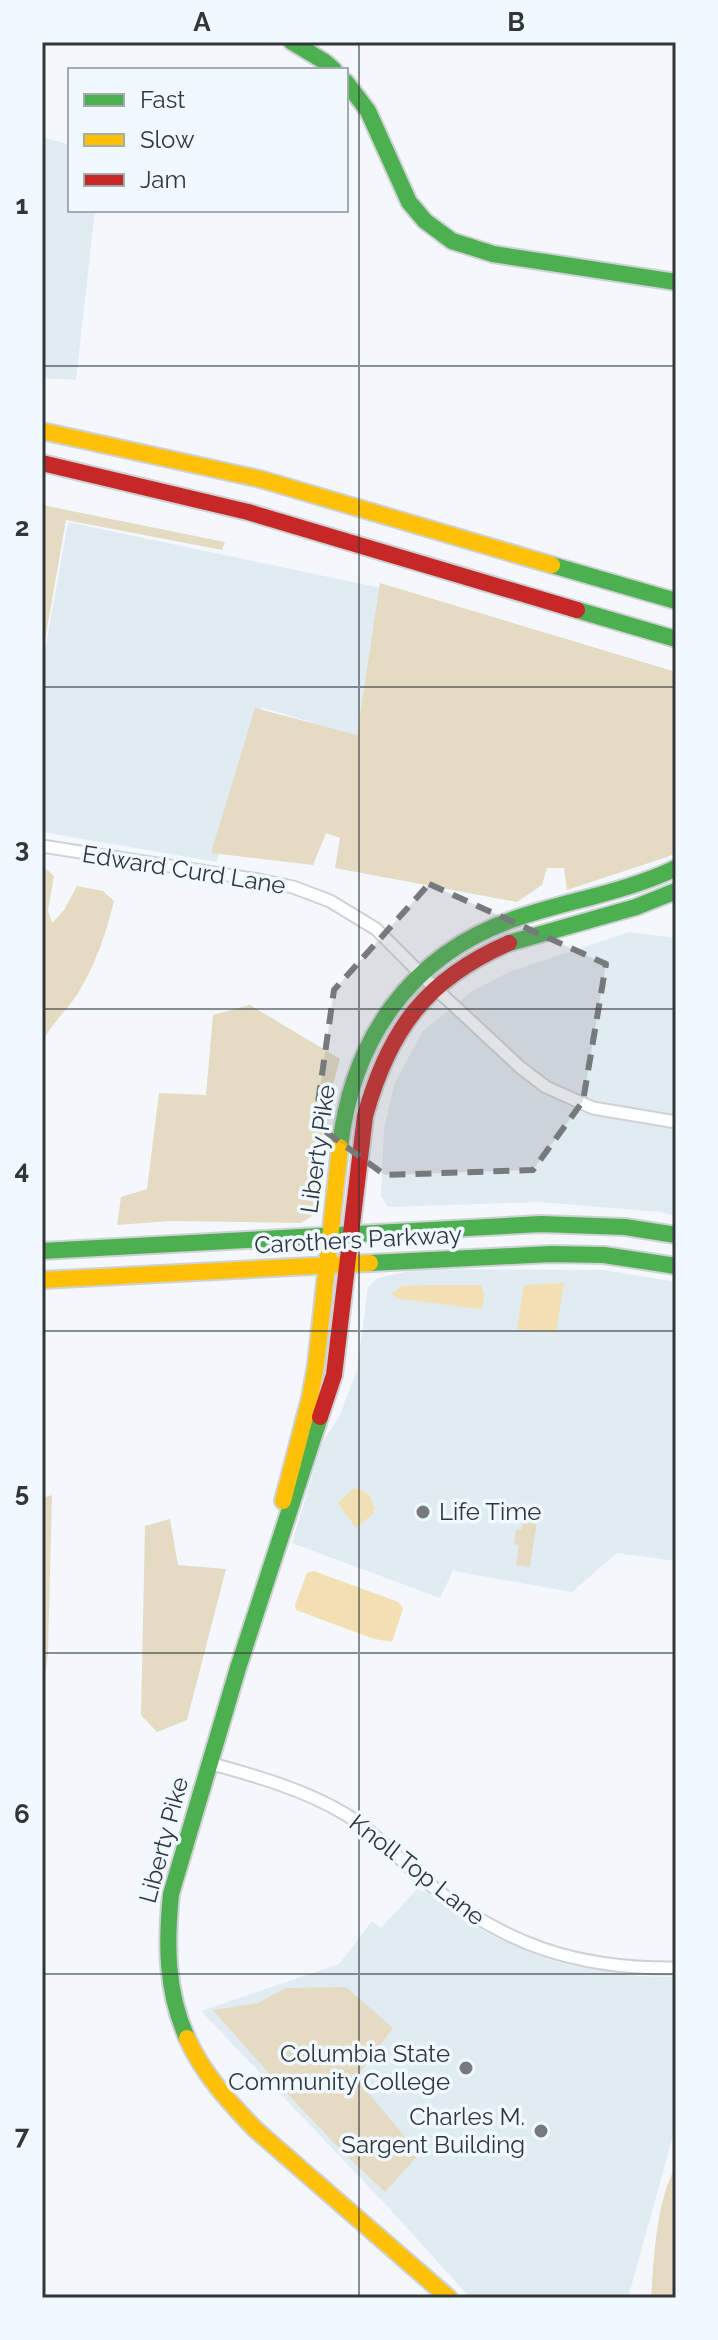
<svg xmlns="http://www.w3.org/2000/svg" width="718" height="2340" viewBox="0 0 718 2340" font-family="Raleway,sans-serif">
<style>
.built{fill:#e1ecf2}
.green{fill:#e4dbc2}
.water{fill:#f2e0b2}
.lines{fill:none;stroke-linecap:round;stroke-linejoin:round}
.street-casing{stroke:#cfd2d5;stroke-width:15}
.fast-casing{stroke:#cfd2d5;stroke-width:20}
.slow-casing{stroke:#cfd2d5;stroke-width:20}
.jam-casing{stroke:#cfd2d5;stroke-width:20}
.street{stroke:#fdfeff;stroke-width:11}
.fast{stroke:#4caf50;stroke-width:16}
.slow{stroke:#ffc107;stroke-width:16}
.jam{stroke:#c62828;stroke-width:16}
.marked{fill:#767a7d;fill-opacity:0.2;stroke:#767a7d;stroke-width:6;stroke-dasharray:16 10;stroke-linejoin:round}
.grid{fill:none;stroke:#323638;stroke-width:2;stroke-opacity:0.55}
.poi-dot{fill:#767a7d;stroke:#f0f9ff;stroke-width:3}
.labels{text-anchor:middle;stroke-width:7;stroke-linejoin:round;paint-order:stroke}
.street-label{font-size:24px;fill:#323638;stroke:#f0f9ff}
.poi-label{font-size:24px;fill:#323638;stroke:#f0f9ff;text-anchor:end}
.neatline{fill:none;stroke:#323638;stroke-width:3}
.grid-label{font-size:26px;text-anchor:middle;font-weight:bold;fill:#323638}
</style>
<rect width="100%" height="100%" fill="#f4f8fc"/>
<!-- built -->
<g class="built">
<polygon points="42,137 70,145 70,210 95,210 76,380 42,378"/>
<polygon points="68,522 381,588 359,737 261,707 217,862 42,832 42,667"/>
<polygon points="629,932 676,938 676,1216 661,1212 538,1202 388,1207 381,1196 384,1129 394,1085 422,1032 471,992 509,972"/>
<polygon points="419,1269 604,1270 676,1282 676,1561 617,1553 572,1592 453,1571 440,1598 292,1543 322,1443 339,1417 357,1371 368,1287 378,1278"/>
<polygon points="417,1889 425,1892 466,1921 493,1936 547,1959 572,1966 639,1976 676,1977 676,2125 628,2298 470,2298 389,2208 201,2011 339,1964 372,1921 381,1928"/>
</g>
<!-- green -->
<g class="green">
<polygon points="42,505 225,542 222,550 66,520 42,657"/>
<polygon points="380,583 676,672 676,852 670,856 567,890 564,868 547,868 542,885 517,902 335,868 340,838 326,833 313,865 211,853 255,708 357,735"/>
<path d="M42,865l12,11 -6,34 4,13 12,-13 13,-24 26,5 11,10c-8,32 -18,63 -36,92 -11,18 -28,31 -36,51z"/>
<path d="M250,1005l90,54c-16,52 -23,104 -28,157l-11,7 -130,-2 -54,4 4,-28 26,-8 12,-96 47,2 7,-80z"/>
<polygon points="52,1495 48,1653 42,1703 42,1498"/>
<polygon points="524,1513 538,1515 530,1567 516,1565 519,1545 514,1544 516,1530 522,1530"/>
<polygon points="170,1519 178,1565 226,1569 187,1720 157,1732 141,1715 145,1526"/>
<path d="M346,1987l47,41 -37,50 63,76 -34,38c-61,-56 -117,-119 -172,-182l45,-7 28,-15z"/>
<path d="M676,2166v132h-25c3,-40 5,-97 25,-132z"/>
</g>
<!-- water -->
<g class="water">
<polygon points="564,1283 556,1332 517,1329 524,1285"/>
<polygon points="434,1285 481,1285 484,1295 482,1309 399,1299 391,1294 402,1286"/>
<polygon points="354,1488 356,1490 358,1488 369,1495 375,1509 373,1511 374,1513 356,1528 338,1503"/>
<polygon points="314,1571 398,1602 403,1608 392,1642 374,1639 296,1610 295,1605 307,1573"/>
</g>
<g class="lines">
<!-- street casing -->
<g class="street-casing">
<g id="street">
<polyline points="42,846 259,880 293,887 330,901 376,929 435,988 521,1068 546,1087 593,1108 676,1122"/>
<path d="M209,1763c47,13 94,26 136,51 30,18 52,44 79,66 79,64 150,89 252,88"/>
</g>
</g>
<!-- fast casing -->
<g class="fast-casing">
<g id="fast">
<polyline points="292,42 325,62 334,70"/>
<polyline points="346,82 368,111 409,202 425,221 452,241 493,254 676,282"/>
<polyline points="552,565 676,601"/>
<polyline points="577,610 676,639"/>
<polyline points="509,943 636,907 676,891"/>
<path d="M340,1147c12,-107 70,-192 174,-228 54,-19 110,-26 162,-51"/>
<polyline points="42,1251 541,1224 625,1227 676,1235"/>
<polyline points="370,1263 551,1254 604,1255 676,1266"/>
<path d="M187,2038c-21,-47 -21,-94 -16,-144l67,-226 82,-251"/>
</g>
</g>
<!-- slow casing -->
<g class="slow-casing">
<g id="slow">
<polyline points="42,431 260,479 552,565"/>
<polyline points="42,1280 370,1263"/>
<polyline points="283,1501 310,1398 316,1365 340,1147"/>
<path d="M187,2038c16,36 42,64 69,92l193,168"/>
</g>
</g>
<!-- jam casing -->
<g class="jam-casing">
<g id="jam">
<polyline points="42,463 248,512 577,610"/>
<path d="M320,1417l14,-42 31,-259c24,-86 61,-137 144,-173"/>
</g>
</g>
<!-- street -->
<use href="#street" class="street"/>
<!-- fast -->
<use href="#fast" class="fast"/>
<!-- slow -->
<use href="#slow" class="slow"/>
<!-- jam -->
<use href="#jam" class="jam"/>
</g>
<!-- marked area -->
<path class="marked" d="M429,884l177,80 -23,137 -50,69 -148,5 -70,-51 19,-134z"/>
<!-- grid -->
<path class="grid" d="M359,42v2256M42,366h634M42,687h634M42,1009h634M42,1331h634M42,1653h634M42,1974h634"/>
<!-- markers -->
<g class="poi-dot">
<circle cx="423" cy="1512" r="8"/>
<circle cx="466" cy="2068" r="8"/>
<circle cx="541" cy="2131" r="8"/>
</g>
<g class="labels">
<!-- street labels -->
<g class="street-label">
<text transform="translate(184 870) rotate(9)" y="8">Edward Curd Lane</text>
<text transform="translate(318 1149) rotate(-82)" y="8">Liberty Pike</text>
<text transform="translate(358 1240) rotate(-3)" y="8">Carothers Parkway</text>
<text transform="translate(164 1840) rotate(-75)" y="8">Liberty Pike</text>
<text transform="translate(417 1870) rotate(38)" y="8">Knoll Top Lane</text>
</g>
<!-- poi labels -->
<g class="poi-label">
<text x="439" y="1520" text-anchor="start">Life Time</text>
<text x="450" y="2062">Columbia State<tspan x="450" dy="28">Community College</tspan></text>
<text x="525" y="2125">Charles M.<tspan x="525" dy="28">Sargent Building</tspan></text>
</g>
</g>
<!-- border -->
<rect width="718" height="2340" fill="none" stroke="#f0f9ff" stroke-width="88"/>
<!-- legend -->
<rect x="68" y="68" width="280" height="144" fill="#f0f9ff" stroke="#a4abaf" stroke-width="2"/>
<rect x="84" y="94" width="40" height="12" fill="#4caf50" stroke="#a4abaf" stroke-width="2"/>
<text x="140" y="108" font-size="24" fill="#323638">Fast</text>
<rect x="84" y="134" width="40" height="12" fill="#ffc107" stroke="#a4abaf" stroke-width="2"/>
<text x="140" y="148" font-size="24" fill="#323638">Slow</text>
<rect x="84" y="174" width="40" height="12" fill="#c62828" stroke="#a4abaf" stroke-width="2"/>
<text x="140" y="188" font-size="24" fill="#323638">Jam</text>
<rect x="44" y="44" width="630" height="2252" class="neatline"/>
<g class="grid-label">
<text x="202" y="31">A</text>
<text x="516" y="31">B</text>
<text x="22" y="214">1</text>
<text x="22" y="536">2</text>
<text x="22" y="857">3</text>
<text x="22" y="1179">4</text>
<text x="22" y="1501">5</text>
<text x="22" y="1823">6</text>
<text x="22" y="2144">7</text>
</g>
</svg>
